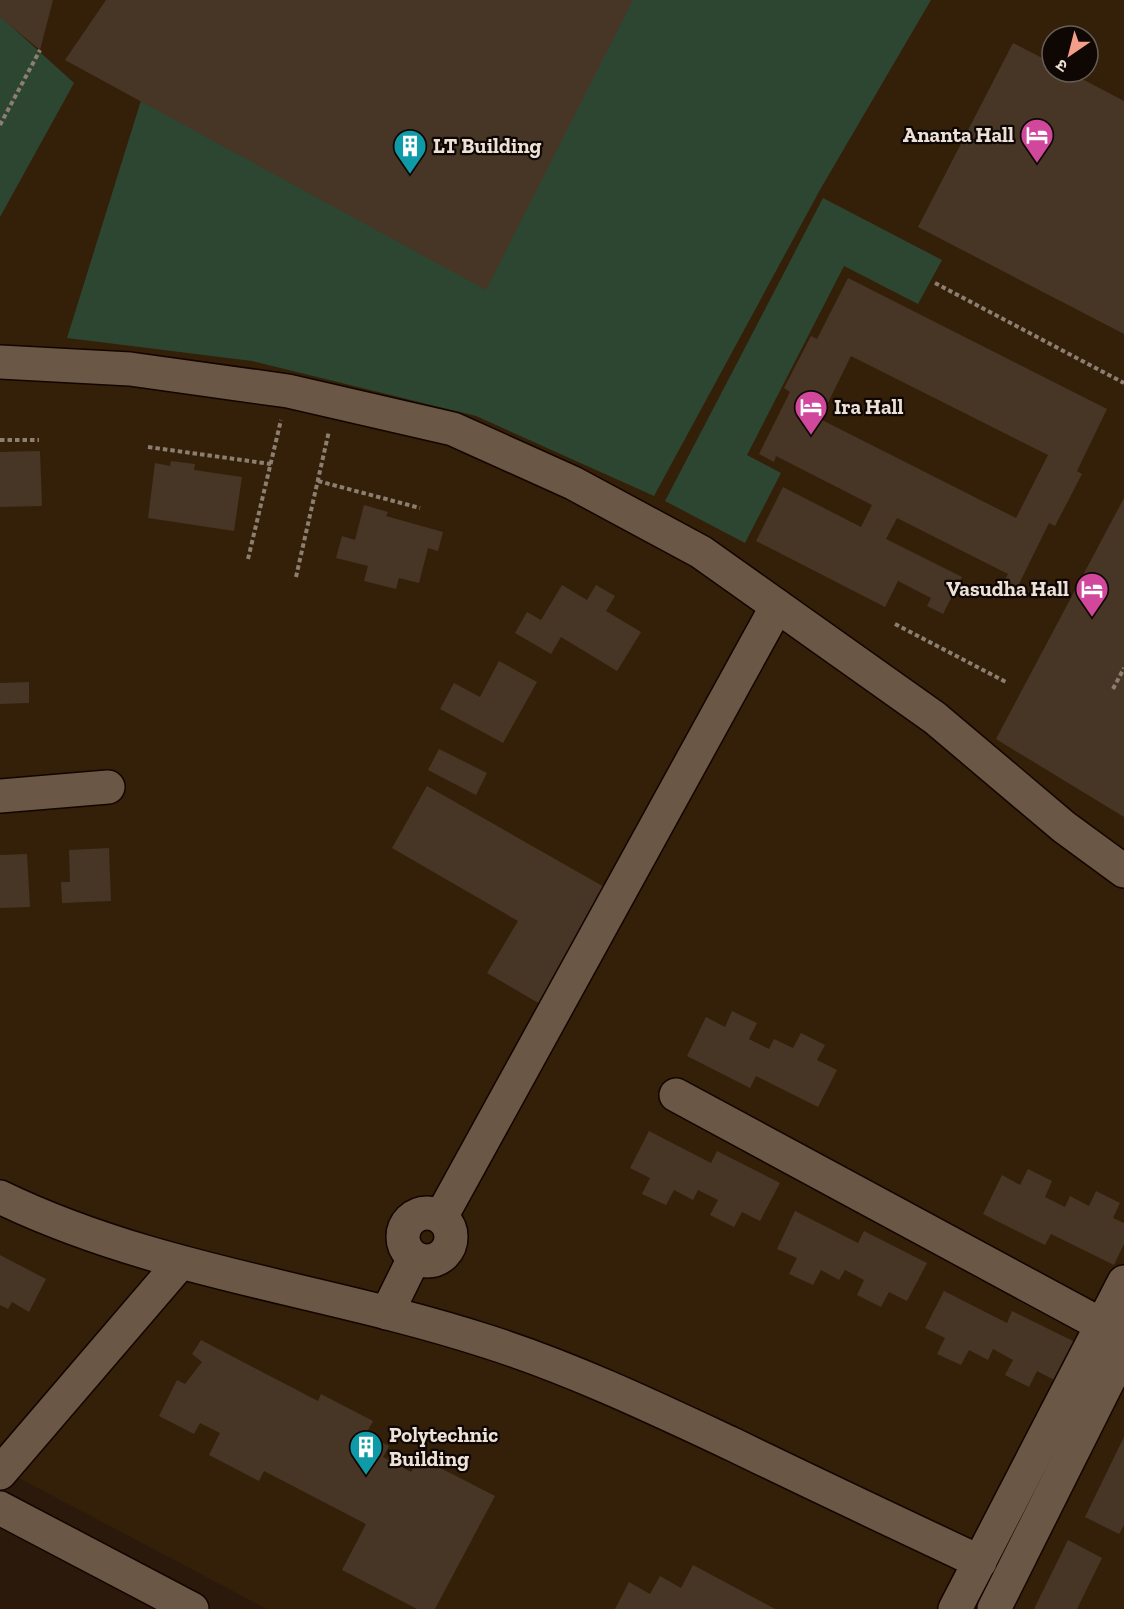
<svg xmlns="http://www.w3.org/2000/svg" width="1124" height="1609" viewBox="0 0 1124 1609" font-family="'Zilla Slab','Noto Sans Devanagari',serif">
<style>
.built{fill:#341f09;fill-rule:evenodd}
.green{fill:#2c4631}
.building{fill:#473625;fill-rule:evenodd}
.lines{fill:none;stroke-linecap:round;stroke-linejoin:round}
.minor-casing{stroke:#130500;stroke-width:36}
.path{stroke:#8c7e71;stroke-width:4;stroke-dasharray:4.5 3;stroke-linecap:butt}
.minor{stroke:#6b5746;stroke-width:33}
.labels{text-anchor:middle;stroke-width:4.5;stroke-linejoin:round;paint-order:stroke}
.poi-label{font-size:21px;font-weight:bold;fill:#ede1d7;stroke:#0e0703;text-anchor:start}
</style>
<rect width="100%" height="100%" fill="#2b1a0b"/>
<!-- built -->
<path class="built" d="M0,0h1124v1609h-857l-267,-141zM1052,36h36v36h-36z"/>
<!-- green -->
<g class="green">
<polygon points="633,0 931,0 821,188 654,496 476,416 252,361 67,338 143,94"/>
<polygon points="0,16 74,83 0,217"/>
<polygon points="823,198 942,260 918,304 844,266 747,455 781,473 745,543 665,501"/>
</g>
<!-- building -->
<g class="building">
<polygon points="0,0 53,0 40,50 0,17"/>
<polygon points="106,0 633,0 486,290 65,60"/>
<polygon points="1013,43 1052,63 1052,72 1069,72 1124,101 1124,334 918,227"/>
<path d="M848,278l259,131 -30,62 5,3 -27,52 -6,-3 -32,65 -13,-7 4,-7 -111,-56 -11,21 76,38 -19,37 -16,-8 4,-8 -33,-17 -13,26 -129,-66 27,-54 78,40 11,-22 -96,-49 -2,6 -15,-8 31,-62 -6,-4 27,-52 6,3zM851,356l197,99 -32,63 -196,-99z"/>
<polygon points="40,451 42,506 0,507 0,452"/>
<polygon points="171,461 195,464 194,470 242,477 234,531 148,518 155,463 170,466"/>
<polygon points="1124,498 1124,817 996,739"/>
<polygon points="364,505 388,512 386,516 443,532 438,551 428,548 419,583 399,578 396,589 364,581 368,566 336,558 342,536 355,540"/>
<polygon points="562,585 587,600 596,585 615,596 606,611 641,632 617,671 561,637 551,654 515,633 527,612 541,620"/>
<polygon points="499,661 537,682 503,743 440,709 454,683 480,697"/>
<polygon points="29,682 29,703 0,704 0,683"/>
<polygon points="439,749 487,773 476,795 428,770"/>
<polygon points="427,786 606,888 540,1004 487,973 518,921 392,848"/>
<polygon points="109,848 111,901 62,903 61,882 70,882 69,850"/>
<polygon points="27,854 30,907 0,908 0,855"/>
<polygon points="732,1011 757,1023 749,1039 769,1049 774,1039 793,1048 801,1033 825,1045 817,1060 837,1070 818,1107 756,1076 750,1088 687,1056 706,1017 725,1027"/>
<polygon points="649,1131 711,1163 717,1151 780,1183 760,1221 742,1212 734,1227 710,1215 718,1200 698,1190 693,1200 674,1190 666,1205 642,1194 650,1178 630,1168"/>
<polygon points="1028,1169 1052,1181 1045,1197 1065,1207 1070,1196 1089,1206 1096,1191 1120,1203 1113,1218 1124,1223 1124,1244 1114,1265 1051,1234 1045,1245 983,1214 1002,1175 1020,1185"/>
<polygon points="795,1211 858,1243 864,1231 927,1263 907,1301 889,1292 881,1307 857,1295 864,1280 845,1270 839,1280 821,1270 813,1285 789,1274 797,1258 777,1249"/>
<polygon points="0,1255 46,1279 29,1312 12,1302 8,1309 0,1305"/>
<polygon points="944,1291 1007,1323 1012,1311 1075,1342 1056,1381 1037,1371 1029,1387 1005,1375 1013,1360 993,1349 988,1360 969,1350 961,1365 937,1354 945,1338 925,1328"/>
<polygon points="201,1340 318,1401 321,1394 373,1421 366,1434 389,1446 383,1457 411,1472 419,1457 495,1496 435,1609 417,1609 342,1570 366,1524 264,1471 259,1481 209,1455 220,1433 200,1423 194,1434 159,1416 177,1380 185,1384 202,1362 192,1354"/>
<polygon points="1124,1437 1124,1525 1119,1534 1085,1517"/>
<polygon points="1068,1540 1102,1558 1077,1609 1034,1609"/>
<polygon points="693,1565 775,1609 615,1609 629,1582 650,1594 660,1576 681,1588"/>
</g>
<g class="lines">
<!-- minor casing -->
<g class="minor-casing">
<g id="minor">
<polyline points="0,362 130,369 288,391 453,429 573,483 701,552 935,718 1064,827 1124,871"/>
<polyline points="0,796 108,787"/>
<polyline points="676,1095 1124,1337"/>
<path d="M0,1197c155,75 327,92 489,145 84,27 164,65 243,102 82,40 165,79 248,118"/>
<circle cx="427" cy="1237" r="24"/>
<polyline points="441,1217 777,606"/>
<polyline points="387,1313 414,1258"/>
<polyline points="0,1473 180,1263"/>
<polyline points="0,1508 192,1609"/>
<polyline points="955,1609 1124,1282"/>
<polyline points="994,1609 1124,1349"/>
</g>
</g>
<!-- path -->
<g class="path">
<polyline points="0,125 40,50"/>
<polyline points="935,283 1124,383"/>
<polyline points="0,440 39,440"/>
<polyline points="148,447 271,464"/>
<polyline points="318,481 420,508"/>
<polyline points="248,559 281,420"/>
<polyline points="296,577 329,431"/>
<polyline points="895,624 1006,682"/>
<polyline points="1113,689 1124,668"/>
</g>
<!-- minor -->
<use href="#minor" class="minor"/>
</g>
<!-- icons -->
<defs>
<g id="hotel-pin" transform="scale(1.725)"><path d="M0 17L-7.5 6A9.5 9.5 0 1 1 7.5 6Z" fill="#d1479c" stroke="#0e0703"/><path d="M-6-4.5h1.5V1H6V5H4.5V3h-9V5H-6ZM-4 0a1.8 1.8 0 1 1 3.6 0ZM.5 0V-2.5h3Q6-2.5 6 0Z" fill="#fff"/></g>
<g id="building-pin" transform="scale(1.725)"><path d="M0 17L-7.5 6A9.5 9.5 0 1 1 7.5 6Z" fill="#0f9aa8" stroke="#0e0703"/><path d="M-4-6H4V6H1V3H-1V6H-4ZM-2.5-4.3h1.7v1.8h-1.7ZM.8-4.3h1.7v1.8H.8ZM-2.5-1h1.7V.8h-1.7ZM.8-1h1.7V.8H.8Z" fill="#fff"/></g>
</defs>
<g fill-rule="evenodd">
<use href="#hotel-pin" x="1037" y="135"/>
<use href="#building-pin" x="410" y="146"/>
<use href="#hotel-pin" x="811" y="407"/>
<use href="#hotel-pin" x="1092" y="589"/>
<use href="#building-pin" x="366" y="1447"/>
</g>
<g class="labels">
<!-- poi labels -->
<g class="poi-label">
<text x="1014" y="142" text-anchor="end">Ananta Hall</text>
<text x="433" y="153">LT Building</text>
<text x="834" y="414">Ira Hall</text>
<text x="1069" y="596" text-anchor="end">Vasudha Hall</text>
<text x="389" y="1442">Polytechnic<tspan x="389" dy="24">Building</tspan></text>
</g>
</g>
<!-- north arrow -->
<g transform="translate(1070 54) rotate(215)"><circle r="28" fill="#0e0703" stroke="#675e58" stroke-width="1.5"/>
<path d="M0-4.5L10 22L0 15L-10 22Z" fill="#f49d8b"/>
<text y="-9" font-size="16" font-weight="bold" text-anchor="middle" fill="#ede1d7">उ</text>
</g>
</svg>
